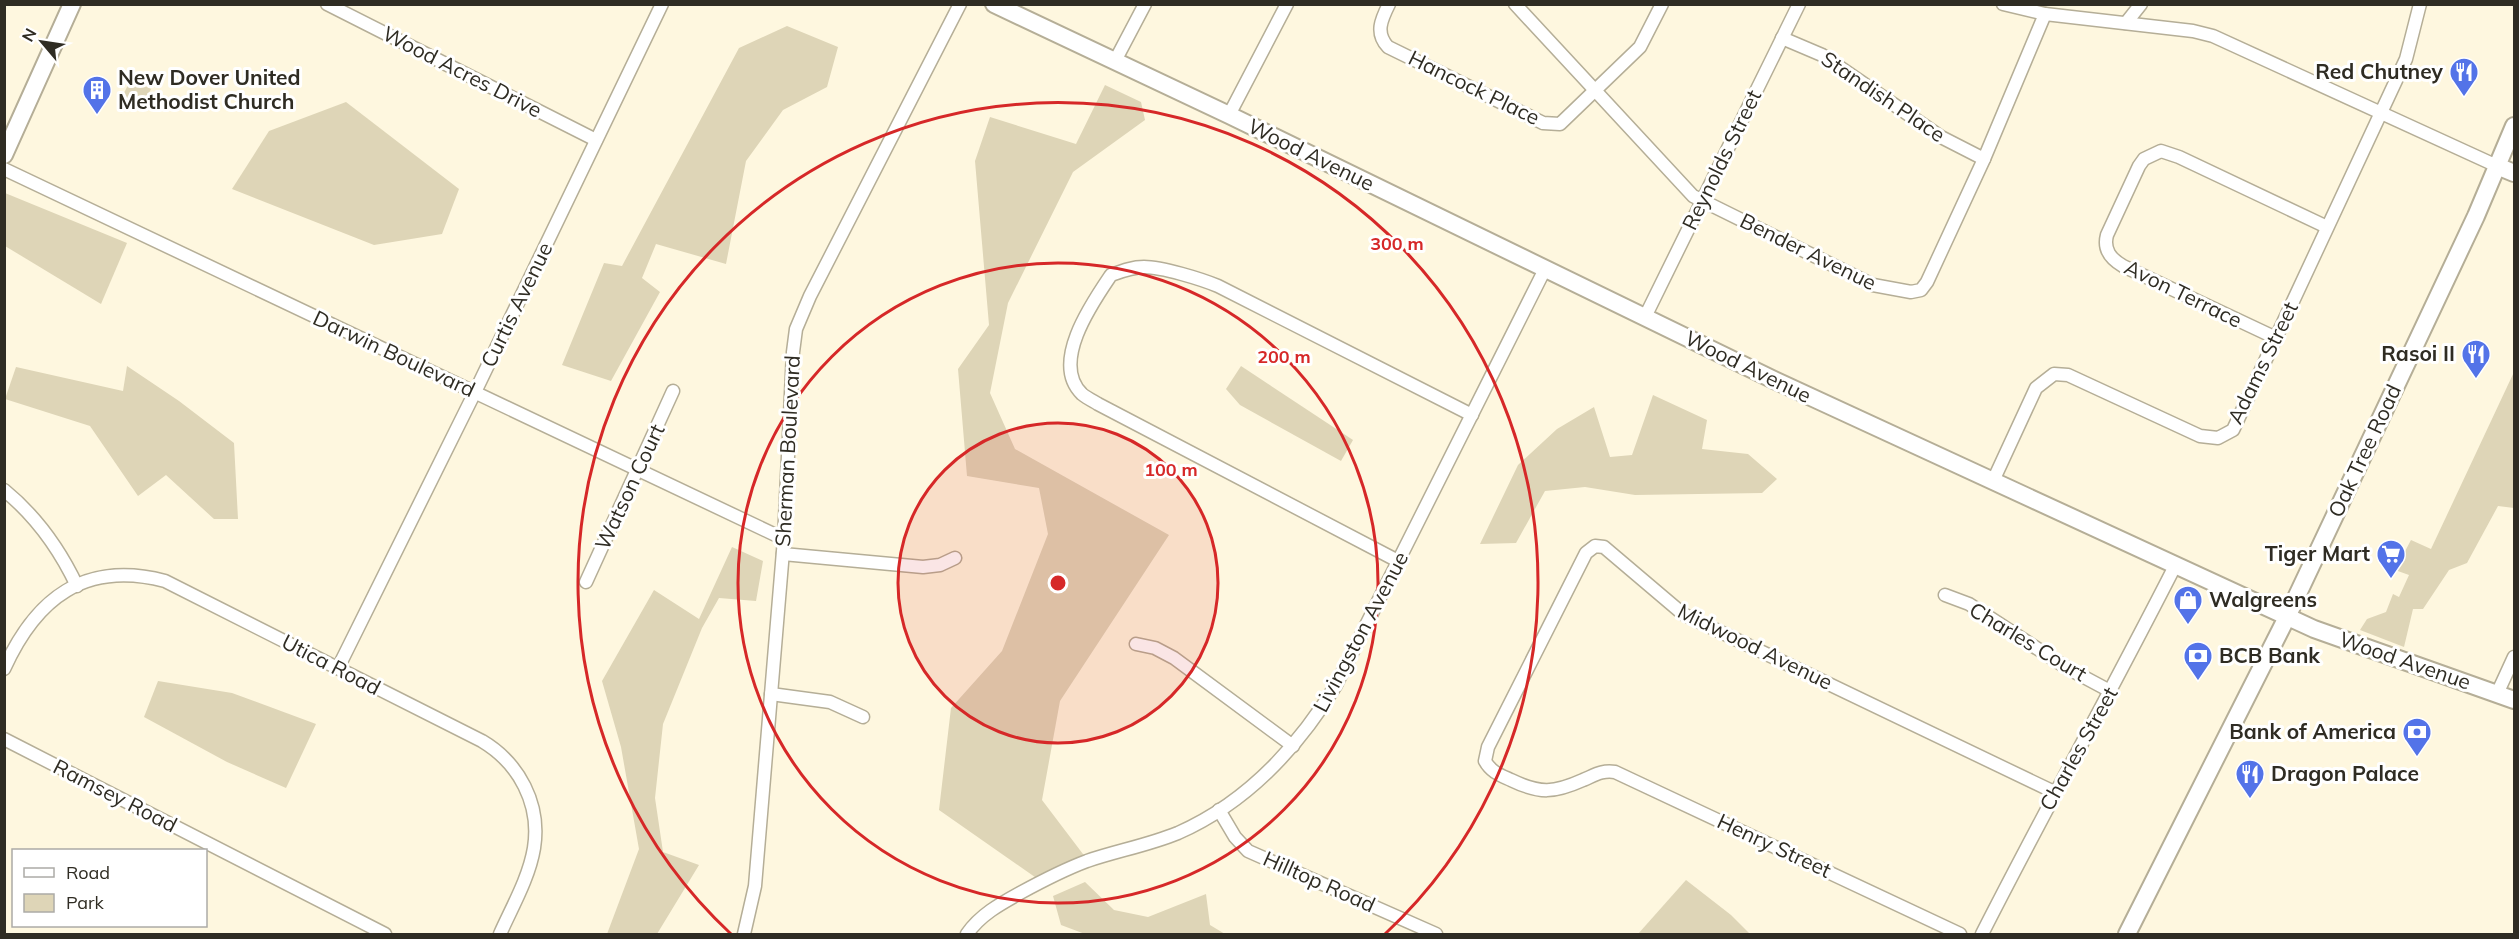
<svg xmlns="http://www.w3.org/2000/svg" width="2519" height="939" viewBox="0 0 2519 939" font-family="Mulish,sans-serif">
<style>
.green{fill:#ded5b7}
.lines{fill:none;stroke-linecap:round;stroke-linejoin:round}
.street-casing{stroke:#b5ae97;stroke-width:15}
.secondary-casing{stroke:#b5ae97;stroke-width:20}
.street{stroke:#fff;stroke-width:12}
.secondary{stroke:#fff;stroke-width:16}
.ring{fill:none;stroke:#d62828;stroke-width:3}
.labels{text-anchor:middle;stroke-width:6;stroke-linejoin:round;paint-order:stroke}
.street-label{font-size:21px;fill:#2f2c23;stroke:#fff}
.poi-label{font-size:21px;font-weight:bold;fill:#2f2c23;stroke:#fff;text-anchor:end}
.centre{fill:#d62828;stroke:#fff;stroke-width:3}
.ring-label{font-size:18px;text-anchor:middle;font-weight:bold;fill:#d62828;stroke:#fff;stroke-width:6;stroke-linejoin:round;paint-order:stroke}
</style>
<rect width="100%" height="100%" fill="#fef7df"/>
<!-- green -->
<g class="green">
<polygon points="787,26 838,47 827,87 783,110 746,161 726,264 656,244 642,278 660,292 611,381 562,365 604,263 622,266 739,48"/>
<polygon points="131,79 151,89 140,110 120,101"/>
<polygon points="1105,85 1141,102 1145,120 1073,172 1008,303 990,393 1015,449 1169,535 1060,701 1042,800 1089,862 1042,882 939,810 951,708 1002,651 1048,534 1039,488 967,476 958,369 989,325 975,161 990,117 1076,144"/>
<polygon points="346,102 459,189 442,234 374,245 232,189 269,131"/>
<polygon points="5,193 127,243 101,304 5,246"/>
<polygon points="127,366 179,401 234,443 238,519 214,519 166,475 138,496 90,426 5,399 16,367 123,391"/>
<polygon points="1241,366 1353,440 1341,461 1240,405 1226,389"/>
<polygon points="2514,372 2514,508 2498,506 2467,563 2449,570 2423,609 2413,609 2404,647 2360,630 2367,619 2386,612 2393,594 2399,597 2409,575 2395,570 2411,540 2431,549"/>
<polygon points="1653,395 1707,420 1702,449 1748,454 1777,479 1762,493 1635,495 1585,487 1545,491 1516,543 1480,544 1518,465 1557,429 1594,407 1610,457 1632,455"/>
<polygon points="732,547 763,561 756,601 719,598 702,628 663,724 655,798 663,852 699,865 657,934 607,934 639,849 621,747 602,681 654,590 699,619"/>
<polygon points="158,681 232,693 316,724 286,788 227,762 144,717"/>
<polygon points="1686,880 1731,915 1750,934 1638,934"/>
<polygon points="1085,882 1114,910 1148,917 1206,894 1210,925 1225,934 1085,934 1061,925 1053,896"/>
</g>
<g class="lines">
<!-- street casing -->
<g class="street-casing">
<g id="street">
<polyline points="327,4 596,140"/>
<path d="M1389,4c-8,16 -14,29 -1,43l155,76 17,1 80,-77 22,-43"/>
<polyline points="1515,4 1693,196 1873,285 1911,292 1921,290 1927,282 1984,159 2045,14"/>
<polyline points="2003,4 2045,14 2193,31 2213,36 2497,166"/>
<polyline points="2126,23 2141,4"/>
<polyline points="1782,38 1822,55 1941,137 1984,159"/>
<polyline points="1115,61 1145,4"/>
<polyline points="1229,115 1287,4"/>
<polyline points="4,169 784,539"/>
<polyline points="1645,317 1799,4"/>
<path d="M2276,338l-153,-72c-12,-7 -20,-16 -16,-31l32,-69 5,-7 17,-8 18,6 148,70"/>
<polyline points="1993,481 2036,388 2054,374 2068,375 2200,436 2218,438 2233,430 2406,59 2420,4"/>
<path d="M4,490c33,27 55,58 73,96"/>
<polyline points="783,554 923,567 940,565 955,558"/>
<path d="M1398,561l-300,-157c-5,-3 -11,-6 -16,-10 -32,-31 10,-91 29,-119 11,-4 21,-8 33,-8 18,0 57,12 74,19l254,129"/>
<polyline points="586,582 673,391"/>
<polyline points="1945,595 1969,604 2067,668 2110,691"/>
<polyline points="1136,644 1155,648 1174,658 1293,746"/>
<polyline points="338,668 475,392 662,4"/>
<path d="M4,669c32,-71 81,-109 161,-88l317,160c37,22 59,63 52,107 -5,30 -22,59 -34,86"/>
<polyline points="771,694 830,702 863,717"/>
<polyline points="2497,694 2514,657"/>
<polyline points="4,739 385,934"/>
<polyline points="1219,810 1235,837 1248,851 1436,934"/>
<polyline points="744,934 755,886 784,539 793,352 796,329 810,296 960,4"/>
<path d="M967,934c13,-19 33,-30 53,-41 22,-12 43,-23 67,-32 29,-10 62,-16 91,-28 68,-30 120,-86 158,-148l209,-416"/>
<path d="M1960,934l-345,-162c-13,-2 -20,3 -32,8 -29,13 -43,14 -72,0 -11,-5 -20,-8 -26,-19l3,-14 98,-194 9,-7 9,1 79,67 371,178"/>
<path d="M1982,934c63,-124 131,-246 194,-370"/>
</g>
</g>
<!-- secondary casing -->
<g class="secondary-casing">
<g id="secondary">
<polyline points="994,4 1229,115 1774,380 2314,629 2514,700"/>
<polyline points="4,155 72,4"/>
<polyline points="2497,166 2514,173"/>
<polyline points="2127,934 2287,617 2476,216 2514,126"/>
</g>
</g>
<!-- street -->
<use href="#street" class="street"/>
<!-- secondary -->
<use href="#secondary" class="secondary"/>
</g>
<!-- distance rings -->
<circle cx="1058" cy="583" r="160" fill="#d62828" fill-opacity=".12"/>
<g class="ring">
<circle cx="1058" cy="583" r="160"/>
<circle cx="1058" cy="583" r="320"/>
<path d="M731 934A480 480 0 1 1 1385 934"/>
</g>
<!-- icons -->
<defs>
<g id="restaurant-pin" transform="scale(1.5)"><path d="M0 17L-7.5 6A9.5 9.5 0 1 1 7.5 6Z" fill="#5373e8" stroke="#fff"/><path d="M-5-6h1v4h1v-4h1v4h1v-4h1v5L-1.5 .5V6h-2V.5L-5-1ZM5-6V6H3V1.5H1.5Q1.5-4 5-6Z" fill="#fff"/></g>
<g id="building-pin" transform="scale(1.5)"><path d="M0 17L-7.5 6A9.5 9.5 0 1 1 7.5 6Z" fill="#5373e8" stroke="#fff"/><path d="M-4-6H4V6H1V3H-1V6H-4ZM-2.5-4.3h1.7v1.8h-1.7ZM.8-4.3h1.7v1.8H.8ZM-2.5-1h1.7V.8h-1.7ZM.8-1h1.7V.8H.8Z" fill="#fff"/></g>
<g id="supermarket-pin" transform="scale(1.5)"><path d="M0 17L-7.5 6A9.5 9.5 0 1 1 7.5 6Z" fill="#5373e8" stroke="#fff"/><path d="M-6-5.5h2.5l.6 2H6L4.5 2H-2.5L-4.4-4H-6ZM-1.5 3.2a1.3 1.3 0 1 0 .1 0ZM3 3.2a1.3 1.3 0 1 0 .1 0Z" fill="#fff"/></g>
<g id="shop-pin" transform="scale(1.5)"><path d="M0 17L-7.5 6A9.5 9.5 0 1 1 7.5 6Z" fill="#5373e8" stroke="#fff"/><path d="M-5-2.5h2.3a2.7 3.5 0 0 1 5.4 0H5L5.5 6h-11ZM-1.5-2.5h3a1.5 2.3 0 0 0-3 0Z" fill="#fff"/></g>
<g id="bank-pin" transform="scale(1.5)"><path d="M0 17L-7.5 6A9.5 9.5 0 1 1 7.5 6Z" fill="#5373e8" stroke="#fff"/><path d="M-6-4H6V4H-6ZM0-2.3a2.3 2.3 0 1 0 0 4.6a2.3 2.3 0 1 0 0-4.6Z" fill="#fff"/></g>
</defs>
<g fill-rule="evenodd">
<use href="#restaurant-pin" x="2464" y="72"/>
<use href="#building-pin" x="97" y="90"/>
<use href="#restaurant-pin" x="2476" y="354"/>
<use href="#supermarket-pin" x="2391" y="554"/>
<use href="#shop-pin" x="2188" y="600"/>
<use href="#bank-pin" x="2198" y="656"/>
<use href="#bank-pin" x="2417" y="732"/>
<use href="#restaurant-pin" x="2250" y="774"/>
</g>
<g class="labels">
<!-- street labels -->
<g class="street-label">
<text transform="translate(462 72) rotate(27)" y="7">Wood Acres Drive</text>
<text transform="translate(1474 88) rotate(26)" y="7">Hancock Place</text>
<text transform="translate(1883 97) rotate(34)" y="7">Standish Place</text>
<text transform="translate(1311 155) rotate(26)" y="7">Wood Avenue</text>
<text transform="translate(1722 160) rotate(-64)" y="7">Reynolds Street</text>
<text transform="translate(1808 252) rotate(26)" y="7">Bender Avenue</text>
<text transform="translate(2183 294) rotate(26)" y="7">Avon Terrace</text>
<text transform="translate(517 305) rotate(-64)" y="7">Curtis Avenue</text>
<text transform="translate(394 354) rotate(25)" y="7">Darwin Boulevard</text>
<text transform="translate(2263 363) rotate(-64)" y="7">Adams Street</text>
<text transform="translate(1748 367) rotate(26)" y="7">Wood Avenue</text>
<text transform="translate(788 451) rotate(-87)" y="7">Sherman Boulevard</text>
<text transform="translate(2365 451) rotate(-65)" y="7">Oak Tree Road</text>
<text transform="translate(630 487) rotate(-65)" y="7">Watson Court</text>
<text transform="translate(1361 632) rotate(-62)" y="7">Livingston Avenue</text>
<text transform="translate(2028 642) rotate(31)" y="7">Charles Court</text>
<text transform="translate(1755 647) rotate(26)" y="7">Midwood Avenue</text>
<text transform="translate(2405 661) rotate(19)" y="7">Wood Avenue</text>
<text transform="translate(331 665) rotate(27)" y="7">Utica Road</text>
<text transform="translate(2079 749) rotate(-61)" y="7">Charles Street</text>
<text transform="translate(115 796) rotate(27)" y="7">Ramsey Road</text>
<text transform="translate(1774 846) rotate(25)" y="7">Henry Street</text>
<text transform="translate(1319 882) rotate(24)" y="7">Hilltop Road</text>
</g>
<!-- poi labels -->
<g class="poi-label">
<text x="2443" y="79">Red Chutney</text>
<text x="118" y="85" text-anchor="start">New Dover United<tspan x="118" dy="24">Methodist Church</tspan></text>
<text x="2455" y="361">Rasoi II</text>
<text x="2370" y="561">Tiger Mart</text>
<text x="2209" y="607" text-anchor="start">Walgreens</text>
<text x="2219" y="663" text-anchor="start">BCB Bank</text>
<text x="2396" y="739">Bank of America</text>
<text x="2271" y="781" text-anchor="start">Dragon Palace</text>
</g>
</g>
<circle cx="1058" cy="583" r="9" class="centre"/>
<g class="ring-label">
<text x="1397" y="250">300 m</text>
<text x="1284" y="363">200 m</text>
<text x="1171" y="476">100 m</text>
</g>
<!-- border -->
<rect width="2519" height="939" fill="none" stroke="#2f2c23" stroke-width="12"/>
<!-- legend -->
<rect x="12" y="849" width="195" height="78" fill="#ffffff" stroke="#acaba7" stroke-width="1.5"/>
<rect x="24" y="868" width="30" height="9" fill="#ffffff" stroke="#acaba7" stroke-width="1.5"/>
<text x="66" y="879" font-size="18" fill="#2f2c23">Road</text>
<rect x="24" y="894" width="30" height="18" fill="#ded5b7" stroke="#acaba7" stroke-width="1.5"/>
<text x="66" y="909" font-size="18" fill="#2f2c23">Park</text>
<!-- north arrow -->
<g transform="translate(42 42) rotate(299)" stroke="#ffffff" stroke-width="4.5" paint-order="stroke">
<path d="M0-4.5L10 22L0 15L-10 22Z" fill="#2f2c23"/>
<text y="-9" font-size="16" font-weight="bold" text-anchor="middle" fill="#2f2c23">N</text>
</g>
</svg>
